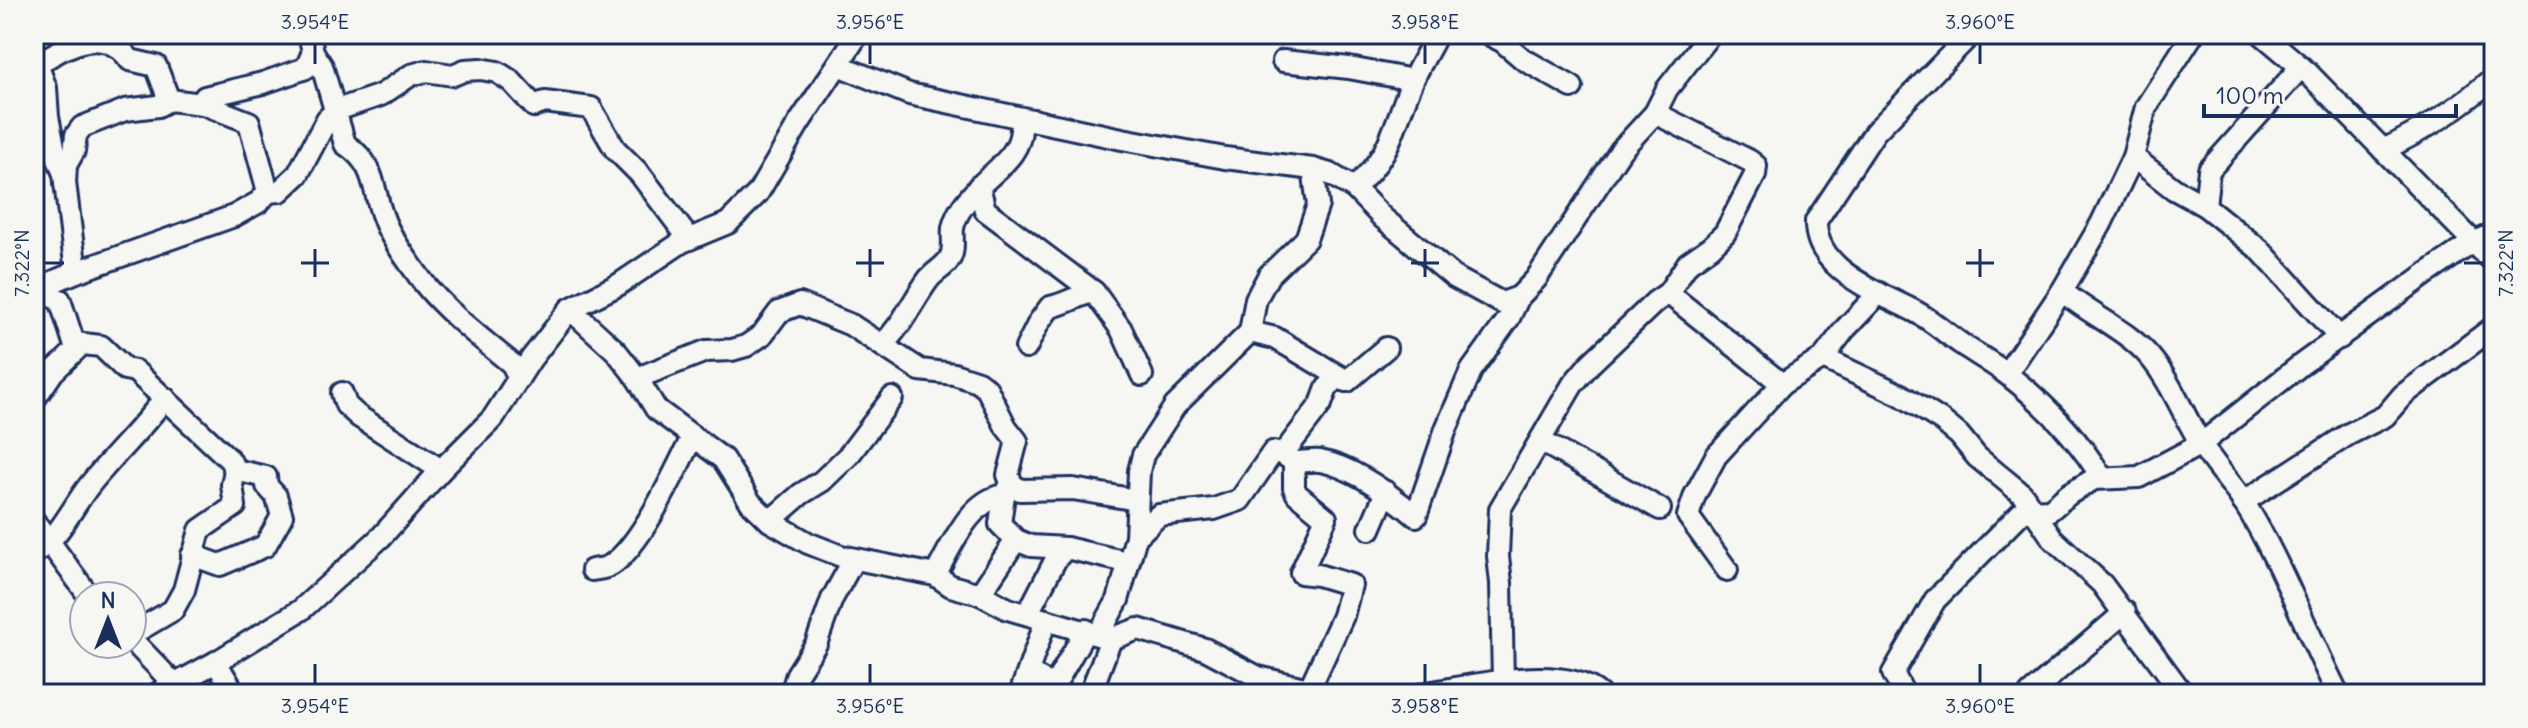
<svg xmlns="http://www.w3.org/2000/svg" width="2528" height="728" viewBox="0 0 2528 728" font-family="Delius,sans-serif">
<style>
.lines{fill:none;stroke-linecap:round;stroke-linejoin:round}
.street-casing{stroke:#1b2f5e;stroke-width:26}
.street{stroke:#f6f6f2;stroke-width:20}
.ticks{fill:none;stroke:#1b2f5e;stroke-width:3}
.neatline{fill:none;stroke:#1b2f5e;stroke-width:3}
.ticks-label{font-size:20px;text-anchor:middle;fill:#1b2f5e}
</style>
<rect width="100%" height="100%" fill="#f6f6f2"/>
<filter id="ink" filterUnits="userSpaceOnUse"><feTurbulence type="fractalNoise" baseFrequency=".0125" numOctaves="2"/><feDisplacementMap in="SourceGraphic" scale="16" xChannelSelector="R" yChannelSelector="G"/><feConvolveMatrix kernelMatrix="1 2 1 2 8 2 1 2 1" color-interpolation-filters="sRGB"/></filter>
<g filter="url(#ink)">
<g class="lines">
<!-- street casing -->
<g class="street-casing">
<g id="street">
<path d="M309,34l4,18 9,14 23,78c36,24 25,50 43,85 8,16 20,32 30,46 21,31 65,65 94,89l7,14"/>
<polyline points="1488,34 1502,41 1523,59 1572,87"/>
<path d="M1971,34l-96,98 -59,89c-2,50 65,72 102,92 16,9 30,22 45,32 15,10 31,19 45,30 37,29 70,63 94,103"/>
<polyline points="2262,34 2308,73 2494,263"/>
<path d="M34,60l3,4c30,-18 66,-41 93,-4l26,6 13,34"/>
<polyline points="1283,61 1349,68 1413,80"/>
<polyline points="37,64 46,88 48,117 55,152 64,174 76,272"/>
<polyline points="838,65 909,94 1122,139 1225,158 1313,169 1330,174 1354,188 1383,218 1454,277 1502,303 1519,297"/>
<polyline points="203,104 249,122 268,192"/>
<path d="M2383,150c42,-20 77,-42 111,-73"/>
<polyline points="2133,157 2174,189 2205,206 2260,250 2340,338"/>
<polyline points="65,184 66,165 74,151 76,135 82,127 125,110 158,106 169,100 203,104 205,97 263,83 306,68 313,52"/>
<polyline points="979,186 985,210 1094,292 1121,329 1142,375"/>
<path d="M1354,188c38,-34 38,-58 57,-103 7,-18 18,-34 26,-51"/>
<polyline points="2205,206 2209,170 2301,67"/>
<polyline points="34,290 76,272 234,216 259,202 268,192 280,191 298,174 327,119 337,110 381,95 411,75 426,71 453,75 465,70 481,69 497,72 511,81 534,106 545,102 591,108 615,149 640,174 689,239"/>
<polyline points="36,290 60,300 74,343 101,346 125,369 135,371 230,460 235,470 232,485 235,506 200,530 184,590 173,610 132,634"/>
<path d="M2062,291c28,24 64,38 88,66 21,25 33,57 50,85 12,21 30,39 43,59 38,60 63,130 95,193"/>
<polyline points="1668,293 1782,384"/>
<polyline points="570,309 616,351 637,378 656,409 723,459 751,503 770,521 808,543 841,556 935,575 951,586 980,594 1008,609 1111,639 1138,629 1205,649 1258,677 1300,687 1304,694"/>
<polyline points="1250,332 1275,338 1347,381"/>
<path d="M882,345c20,-19 30,-43 46,-65 7,-10 21,-14 24,-27 2,-8 0,-17 1,-25 3,-16 15,-29 26,-41 18,-19 44,-34 42,-63l13,-4"/>
<path d="M1026,348l13,-26 11,-15c16,-3 28,-12 44,-15"/>
<polyline points="1823,358 1901,395 1942,421 1959,435 1977,457 2022,494 2053,539 2102,584 2183,694"/>
<polyline points="2007,373 2062,291 2101,224 2133,157 2146,107 2193,34"/>
<polyline points="637,378 706,351 732,350 746,346 762,335 779,312 800,304 851,325 920,370 954,374 978,382 987,389 1006,427 1017,441 1008,475 1012,484 1020,490 1073,489 1137,500"/>
<polyline points="1347,381 1386,348"/>
<polyline points="342,393 346,405 358,416 441,470"/>
<polyline points="34,400 53,372 82,344"/>
<polyline points="1541,441 1660,509"/>
<polyline points="1283,454 1294,462 1294,488 1297,494 1326,518 1301,573 1318,575 1351,585 1343,616 1307,694"/>
<path d="M1294,462c8,0 18,-2 26,-1 33,6 71,34 96,55l30,-87 25,-58 38,-53 10,-21 17,-18 85,-129 34,-37 12,-24 43,-55"/>
<polyline points="2243,502 2349,434 2385,416 2403,395 2494,327"/>
<polyline points="34,521 89,596"/>
<polyline points="770,521 801,494 822,481 849,455 892,398"/>
<polyline points="1370,529 1386,492"/>
<polyline points="1136,537 1159,515 1214,509 1240,500 1273,452 1283,454 1321,404 1327,388 1337,378 1347,381"/>
<polyline points="1016,540 1031,546 1066,548 1127,562"/>
<path d="M34,553c27,-16 38,-47 58,-71 24,-29 50,-54 73,-84"/>
<polyline points="192,555 220,565 265,546 282,516 276,496 267,486 266,477 235,470"/>
<path d="M592,570c6,-1 13,-1 19,-5 30,-19 65,-95 81,-128"/>
<polyline points="1727,570 1688,516 1695,495 1716,456 1782,384 1823,358 1845,329 1879,293"/>
<path d="M935,575c16,-27 34,-75 69,-80"/>
<polyline points="980,594 1016,540 1000,524 1004,495 1012,484"/>
<polyline points="1028,613 1056,559 1066,548"/>
<polyline points="1099,634 1118,600 1136,537 1139,471 1143,455 1175,406 1250,332 1256,299 1269,275 1306,239 1318,205 1313,169"/>
<polyline points="132,640 175,685"/>
<polyline points="216,662 235,694"/>
<polyline points="1028,673 1054,686 1086,630"/>
<polyline points="1503,681 1501,583 1498,556 1500,509 1573,384 1590,364 1655,302 1668,293 1688,263 1711,247 1725,233 1755,175 1756,166 1750,161 1655,113"/>
<polyline points="157,694 216,662 301,610 381,537 441,470 493,418 531,359 570,309 618,285 682,242 728,223 758,193 799,123 858,34"/>
<polyline points="791,694 797,674 816,644 832,599 854,559"/>
<polyline points="1020,694 1046,620"/>
<polyline points="1090,694 1111,639"/>
<path d="M1422,694c46,-7 139,-32 177,0"/>
<polyline points="1904,694 1893,673 1935,600 2023,511 2050,510 2069,494 2094,479 2139,477 2201,444 2302,364 2426,274 2472,243 2494,234"/>
<polyline points="2030,694 2125,612"/>
</g>
</g>
<!-- street -->
<use href="#street" class="street"/>
</g>
</g>
<!-- ticks -->
<path class="ticks" d="M315,44v20M870,44v20M1425,44v20M1980,44v20M315,249v28M870,249v28M1425,249v28M1980,249v28M44,263h20M301,263h28M856,263h28M1411,263h28M1966,263h28M2464,263h20M315,664v20M870,664v20M1425,664v20M1980,664v20"/>
<!-- margin -->
<rect width="2528" height="728" fill="none" stroke="#f6f6f2" stroke-width="88"/>
<!-- north arrow -->
<g transform="translate(108 620)"><circle r="38" fill="#f6f6f2" stroke="#9ea6b7" stroke-width="2"/>
<path d="M0-6L14 30L0 20L-14 30Z" fill="#1b2f5e"/>
<text y="-12" font-size="22" font-weight="bold" text-anchor="middle" fill="#1b2f5e">N</text>
</g>
<!-- scale -->
<path d="M2204 104v12h252v-12" fill="none" stroke="#1b2f5e" stroke-width="4"/>
<text x="2216" y="104" font-size="24" fill="#1b2f5e" stroke="#f6f6f2" stroke-width="6" paint-order="stroke">100 m</text>
<rect x="44" y="44" width="2440" height="640" class="neatline"/>
<g class="ticks-label">
<text x="315" y="29">3.954°E</text>
<text x="870" y="29">3.956°E</text>
<text x="1425" y="29">3.958°E</text>
<text x="1980" y="29">3.960°E</text>
<text transform="translate(22 263) rotate(-90)" y="7">7.322°N</text>
<text transform="translate(2506 263) rotate(-90)" y="7">7.322°N</text>
<text x="315" y="713">3.954°E</text>
<text x="870" y="713">3.956°E</text>
<text x="1425" y="713">3.958°E</text>
<text x="1980" y="713">3.960°E</text>
</g>
</svg>
